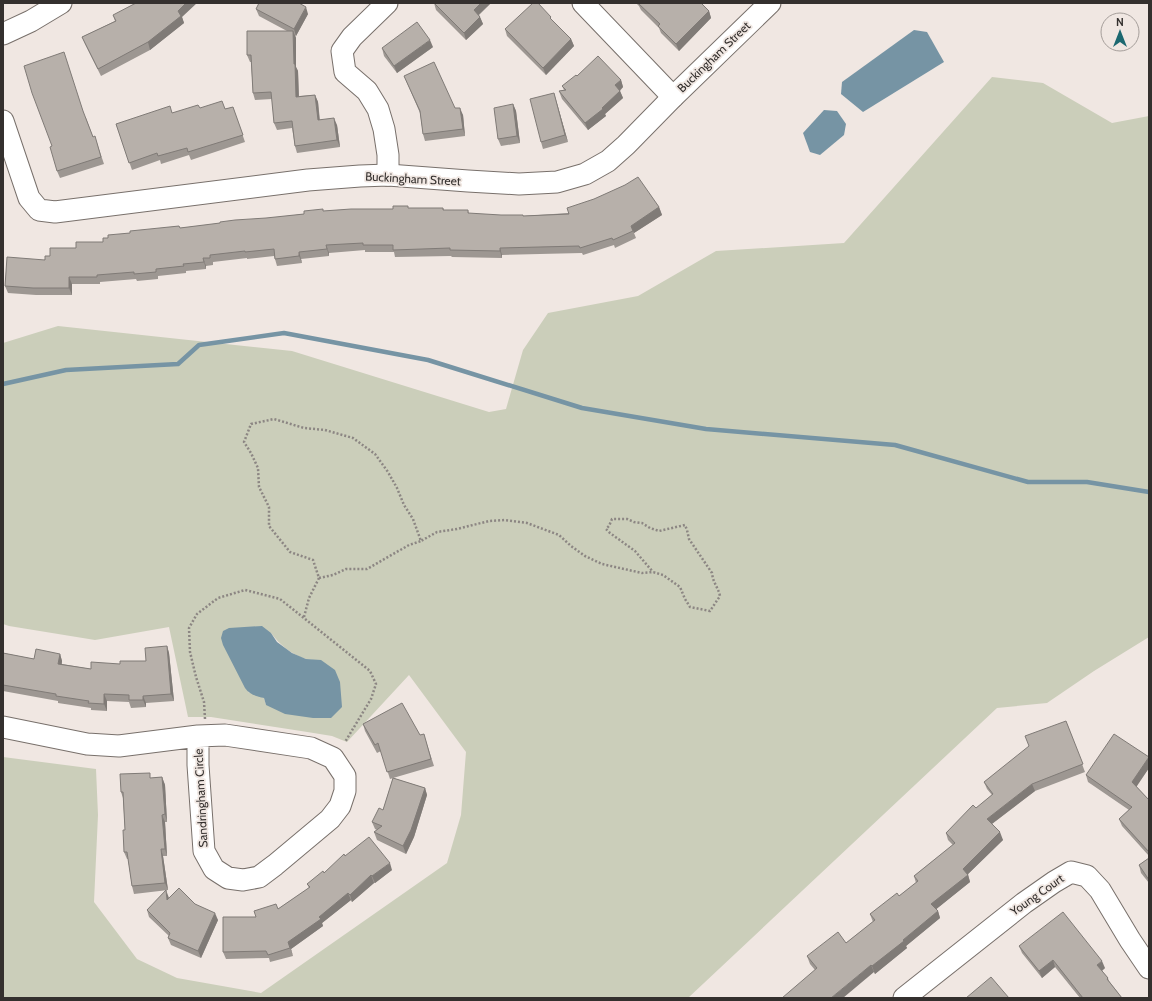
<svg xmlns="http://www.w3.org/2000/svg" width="1152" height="1001" viewBox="0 0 1152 1001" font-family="Cabin,sans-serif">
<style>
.green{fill:#cbceba;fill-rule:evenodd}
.water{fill:#7694a4}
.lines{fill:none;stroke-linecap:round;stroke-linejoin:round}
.stream{stroke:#7694a4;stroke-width:4.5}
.minor-casing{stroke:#78706b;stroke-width:23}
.path{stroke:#8c8683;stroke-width:2.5;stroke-dasharray:2 2;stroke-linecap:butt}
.minor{stroke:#fff;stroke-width:21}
.wall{fill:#9d9792}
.shaded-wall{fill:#807b77}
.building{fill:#b7b0aa;stroke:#807b77}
.labels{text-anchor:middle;stroke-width:3.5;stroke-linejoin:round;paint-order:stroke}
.street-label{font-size:12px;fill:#34302e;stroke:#f0e7e2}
</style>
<rect width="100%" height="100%" fill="#f0e7e2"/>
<!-- green -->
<path class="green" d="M992,77l51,6 69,40 37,-7v521l-55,34 -47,32 -50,5 -309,290h-685v-241l93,12 2,46 -4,87 43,57 40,19 84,15 186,-130 14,-48 5,-63 -57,-77 -62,67 -15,-6 -31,-5 -90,-14h-23l-19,-90 -74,13 -86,-14 -6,-2v-281l55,-17 234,25 197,61 17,-3 17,-59 25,-37 90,-17 78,-45 128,-8zM271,633c8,11 21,22 35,26 4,1 10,1 15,1l-55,45 -2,-7 -16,-6z"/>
<!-- water -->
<g class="water">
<polygon points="914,30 927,32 944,62 863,112 841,94 842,82"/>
<polygon points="824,110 837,111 846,124 844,135 820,155 810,152 803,133"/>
<path d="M262,626l9,7 6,9 15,11 14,6 15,1 14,10 5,12 2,25 -11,11h-18l-28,-4 -19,-9 -2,-7c-8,-2 -14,-3 -19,-10l-22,-43 -2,-7 2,-7 6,-3z"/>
</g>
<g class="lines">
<!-- stream -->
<polyline class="stream" points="3,384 66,370 178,364 199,345 284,333 428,360 582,408 706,429 895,445 1028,482 1087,482 1149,492"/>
<!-- minor casing -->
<g class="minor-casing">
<g id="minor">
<polyline points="387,3 352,37 342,51 345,72 367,91 378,109 384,129 388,155 388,175"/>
<polyline points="583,3 673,97"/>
<polyline points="3,34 31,21 61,3"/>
<polyline points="3,121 29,198 39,210 55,212 308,180 360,176 388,175 468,181 519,184 557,182 585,174 608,161 626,145 673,97 770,3"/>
<polyline points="3,727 87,744 119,746 198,736 225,735 311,748 333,758 345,776 345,791 340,806 330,819 275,865 259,877 243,880 228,878 214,869 204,851 198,765 198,736"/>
<polyline points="904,998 1024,903 1054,882 1071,872 1087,876 1100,890 1130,940 1149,968"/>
</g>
</g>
<!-- path -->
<g class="path">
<polyline points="319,578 333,575 346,569 367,569 409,545 421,541"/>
<path d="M304,617l5,-19 10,-20 -6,-18 -23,-8 -21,-26v-19l-10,-20 -1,-19 -7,-15 -7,-11 7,-18 23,-5 30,9 21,2 28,8 22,16 13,18 9,16 7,17 9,14 8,22 16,-9 20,-3 32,-8 16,-1 22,3 32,12 12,11 14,10 17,8 40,9 11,-1 10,3 17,12 5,12 5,8 20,4 10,-15c-2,-9 -7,-13 -8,-23l-23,-34 -2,-9 -2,-5 -26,6 -9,-3 -8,-5 -8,-1 -7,-3h-15l-3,7 -3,3 4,4 25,18 18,21"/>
<polyline points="205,719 204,702 196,677 190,652 189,628 197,614 218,598 245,590 280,599 370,671 376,684 371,699 345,742"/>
</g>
<!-- minor -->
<use href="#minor" class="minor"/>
</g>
<!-- wall -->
<g class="wall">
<polygon points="434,3 491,3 479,15 483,24 466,40 436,10"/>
<polygon points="636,3 701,3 709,11 711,18 679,51 661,33 659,28 641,10 639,6"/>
<polygon points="256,9 308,14 296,36 295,35 296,38 296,67 298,71 299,96 315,95 318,102 320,120 337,125 340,147 297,153 295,146 292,128 277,130 274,123 272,99 255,100 253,93 251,62 250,62 247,55 287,31 259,16"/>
<polygon points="113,15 182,17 184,23 150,50 101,76 85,44 82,37 115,21"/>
<polygon points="553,21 571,39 574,46 546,75 507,36 505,29"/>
<polygon points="433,47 397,73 384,56 382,48"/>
<polygon points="404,76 455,108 463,115 465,136 425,141 423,134 420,113"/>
<polygon points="577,76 621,80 623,87 620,91 623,98 605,114 606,116 588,130 562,99 559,91 564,90 562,86"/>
<polygon points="554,93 568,142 543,149 541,142"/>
<polygon points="513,104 516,111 520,143 501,146 498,139"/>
<polygon points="233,107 245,142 191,160 189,155 161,164 160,160 132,170 116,124 200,108 225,109"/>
<polygon points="86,118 93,137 97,143 104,164 60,178 57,171 52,146"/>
<polygon points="659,207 662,215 634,233 636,238 615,248 614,245 583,255 582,253 502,255 502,258 452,257 451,256 395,257 394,252 365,252 365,250 329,253 329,256 301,259 302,263 277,266 275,259 274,256 247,259 247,258 213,262 213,265 206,266 206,269 186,271 186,273 158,276 158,279 137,281 136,279 100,282 100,284 72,284 72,295 36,295 8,293 5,286 50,256 76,248 103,242 108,238 130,233 179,226 180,228 304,214 324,211 393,209 409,208 443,208 444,210 468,210 469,214 523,216"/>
<polygon points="167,646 169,653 174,701 146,703 146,707 131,708 129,702 107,701 107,711 91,710 91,708 58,703 58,701 3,691 3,648 4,650 3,653 34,659 60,654 62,661 62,664 91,669 120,664 146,661"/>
<polygon points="1066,721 1085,772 1035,791 992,824 1003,840 968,874 970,882 936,909 938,911 940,918 906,946 907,948 875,974 874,972 815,970 810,964 807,956 846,943 873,922 870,914 899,896 916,883 914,876 953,845 948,840 946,833 992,795 987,789 984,782"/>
<polygon points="363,724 420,735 426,741 434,766 393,778 425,788 427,795 414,837 406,854 377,840 374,832 377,830 375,829 372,822 383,810 393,778 390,779 381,751 377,753 365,731"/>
<polygon points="1149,758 1149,768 1136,786 1149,800 1149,856 1122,826 1119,819 1129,810 1088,782 1086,775"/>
<polygon points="162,777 165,785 167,822 165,822 167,856 163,856 168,890 134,894 132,886 128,859 127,859 124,852 125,830 123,798 121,792 152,778"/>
<polygon points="345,856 392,870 375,883 374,883 352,902 351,900 322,923 323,926 291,949 293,956 270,962 269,958 226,959 223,952 256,917 278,909 309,888 307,884 324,873"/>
<polygon points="1149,858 1149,883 1141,873 1139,865"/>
<polygon points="169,898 195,904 218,920 201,958 171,945 168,938 169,936 149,917 147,910"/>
<polygon points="1019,946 1105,968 1102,971 1108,978 1109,981 1122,998 1080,998 1055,967 1042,978 1022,953"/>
</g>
<!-- shaded-wall -->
<g class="shaded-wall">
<polygon points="186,3 197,3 182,17 184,23 150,50 148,42"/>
<polygon points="481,3 491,3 476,17 474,10"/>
<polygon points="306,7 308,14 296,36 294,29"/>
<polygon points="709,11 711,18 679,51 676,44"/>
<polygon points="480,17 483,24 466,40 464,33"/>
<polygon points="293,31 296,38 296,67 298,71 299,104 296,97 294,64"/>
<polygon points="571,39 574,46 546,75 543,68"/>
<polygon points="430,40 433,47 397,73 394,66"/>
<polygon points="621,80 623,87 618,92 615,85"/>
<polygon points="620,91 623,98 605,114 606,116 588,130 585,123"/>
<polygon points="554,93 568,142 565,135"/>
<polygon points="315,95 318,102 320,127 318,120"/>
<polygon points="513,104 516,111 520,143 517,136"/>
<polygon points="460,108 463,115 465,136 463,129"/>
<polygon points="334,118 337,125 340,147 337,140"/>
<polygon points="659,207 662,215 634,233 631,226"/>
<polygon points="326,245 329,253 329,256 327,249"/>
<polygon points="500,248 502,255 502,258 500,251"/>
<polygon points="299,252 301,259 302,263 299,256"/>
<polygon points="203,258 206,266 206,269 204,262"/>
<polygon points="69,277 72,284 72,295 69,288"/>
<polygon points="167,646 169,653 174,701 171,694"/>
<polygon points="60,654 62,661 60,671 58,664"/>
<polygon points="104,694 107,701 107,711 104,704"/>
<polygon points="143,696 146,703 146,707 143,700"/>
<polygon points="1149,757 1149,768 1135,789 1132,782"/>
<polygon points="162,777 165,785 167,822 165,814"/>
<polygon points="1032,784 1035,791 989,826 987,819"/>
<polygon points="425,788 427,795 414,837 406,854 403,846"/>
<polygon points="162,815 165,822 167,856 165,849"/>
<polygon points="1000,832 1003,840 966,876 968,875 970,882 934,911 931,904 963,869"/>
<polygon points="161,849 163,856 168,890 165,883"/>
<polygon points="390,863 392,870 375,883 372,876"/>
<polygon points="371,875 374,883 352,902 350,895"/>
<polygon points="166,890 169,898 170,907 167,900"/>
<polygon points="348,893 351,900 322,923 323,926 291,949 293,956 288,942"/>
<polygon points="938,911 940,918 906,946 907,948 875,974 872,966"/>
<polygon points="215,913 218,920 201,958 198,951"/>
<polygon points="1053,960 1055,967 1042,978 1039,971"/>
<polygon points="1102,961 1105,968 1100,972 1097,965"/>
<polygon points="871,965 874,972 843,998 831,998"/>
</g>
<!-- building -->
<g class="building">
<polygon points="136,3 186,3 178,11 181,16 148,42 98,69 82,37 116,21 113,15"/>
<polygon points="259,3 299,3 306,7 294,29 256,9"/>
<polygon points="434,3 481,3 474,10 480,17 464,33"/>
<polygon points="533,3 538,3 551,17 550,18 571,39 543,68 505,29"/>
<polygon points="638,3 701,3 709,11 676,44 658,26 660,24"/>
<polygon points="417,22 430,40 394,66 382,48"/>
<polygon points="247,31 293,31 294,64 295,64 296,97 315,95 318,120 334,118 337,140 295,146 292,121 274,123 271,92 253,93 251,55 247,55"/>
<polygon points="64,52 83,111 93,137 95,136 101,157 57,171 50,147 52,146 32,93 24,66"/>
<polygon points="598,56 621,80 615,85 620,91 602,108 603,109 585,123 559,91 566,90 562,86 576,75 577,76"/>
<polygon points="434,62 455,108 460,108 463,129 423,134 420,111 404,76"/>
<polygon points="554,93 565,135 541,142 530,99"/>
<polygon points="222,101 225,109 233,107 243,135 188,152 187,148 158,156 157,153 129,163 116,124 170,106 172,113 198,105 200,108"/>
<polygon points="513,104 517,136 498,139 494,108"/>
<polygon points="638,177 659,207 631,226 633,231 613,240 612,238 580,248 579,246 500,248 500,251 450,250 450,248 393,250 393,245 363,245 363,243 326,245 327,249 299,252 299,256 275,259 274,249 245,252 245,251 210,255 210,258 203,258 204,262 183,264 184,266 156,269 156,272 134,274 134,272 97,275 97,277 69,277 69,288 33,288 5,286 7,257 45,260 45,256 50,256 50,248 76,248 76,242 103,242 103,238 108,238 108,235 130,233 130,231 179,226 180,228 220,223 220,222 235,220 266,218 304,214 304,211 323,209 323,211 351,209 393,209 393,206 408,206 408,208 443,208 443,210 468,210 468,213 501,215 523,215 523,216 569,214 567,208 594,199 625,185"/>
<polygon points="167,646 171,694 143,696 143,700 129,700 129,695 104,694 104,704 88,703 89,701 56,696 56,694 3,685 3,653 34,659 36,649 60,654 58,664 91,669 91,662 120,664 120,661 146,661 145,648"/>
<polygon points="402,703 420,735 424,734 431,759 387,772 378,743 375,745 363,724"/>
<polygon points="1066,721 1083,764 1032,784 987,819 1000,832 963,869 968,875 931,904 938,911 903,940 904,941 872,966 871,965 831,998 782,998 817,968 807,956 838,932 846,943 875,920 870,914 897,893 899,896 918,881 914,876 955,843 946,833 973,805 976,808 993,794 984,782 1029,746 1025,736"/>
<polygon points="1114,734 1149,757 1132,782 1149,800 1149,852 1119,819 1132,807 1086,775"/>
<polygon points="150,773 150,778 162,777 165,814 162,815 165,849 161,849 165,883 132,886 127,852 124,852 123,830 125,830 123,792 121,792 120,774"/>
<polygon points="393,778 425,788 411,830 403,846 374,832 382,826 372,822 379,808 383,810"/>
<polygon points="369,837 390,863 372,876 371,875 350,895 348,893 319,917 321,919 288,942 290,948 268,955 266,951 223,952 223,917 256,917 254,911 276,904 278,909 310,887 307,884 323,871 324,873 344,854 345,856"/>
<polygon points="1149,858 1149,880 1139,865"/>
<polygon points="179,888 195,904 215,913 198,951 168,938 170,933 147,910 166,890 167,900"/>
<polygon points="1063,912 1102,961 1097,965 1108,978 1107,979 1122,998 1083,998 1053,960 1039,971 1019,946"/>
<polygon points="991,977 1009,998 966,998"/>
</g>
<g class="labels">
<!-- street labels -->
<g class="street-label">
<text transform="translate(714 57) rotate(-44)" y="4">Buckingham Street</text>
<text transform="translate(413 179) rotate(3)" y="4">Buckingham Street</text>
<text transform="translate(201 798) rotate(-93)" y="4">Sandringham Circle</text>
<text transform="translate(1037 895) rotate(-35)" y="4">Young Court</text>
</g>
</g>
<!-- border -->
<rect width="1152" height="1001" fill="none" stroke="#34302e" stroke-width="8"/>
<!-- north arrow -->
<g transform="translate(1120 32)"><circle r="19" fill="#f0e7e2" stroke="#a59e9a"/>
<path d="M0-3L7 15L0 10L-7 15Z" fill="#1c6870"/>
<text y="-6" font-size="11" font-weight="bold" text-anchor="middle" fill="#34302e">N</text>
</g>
</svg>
